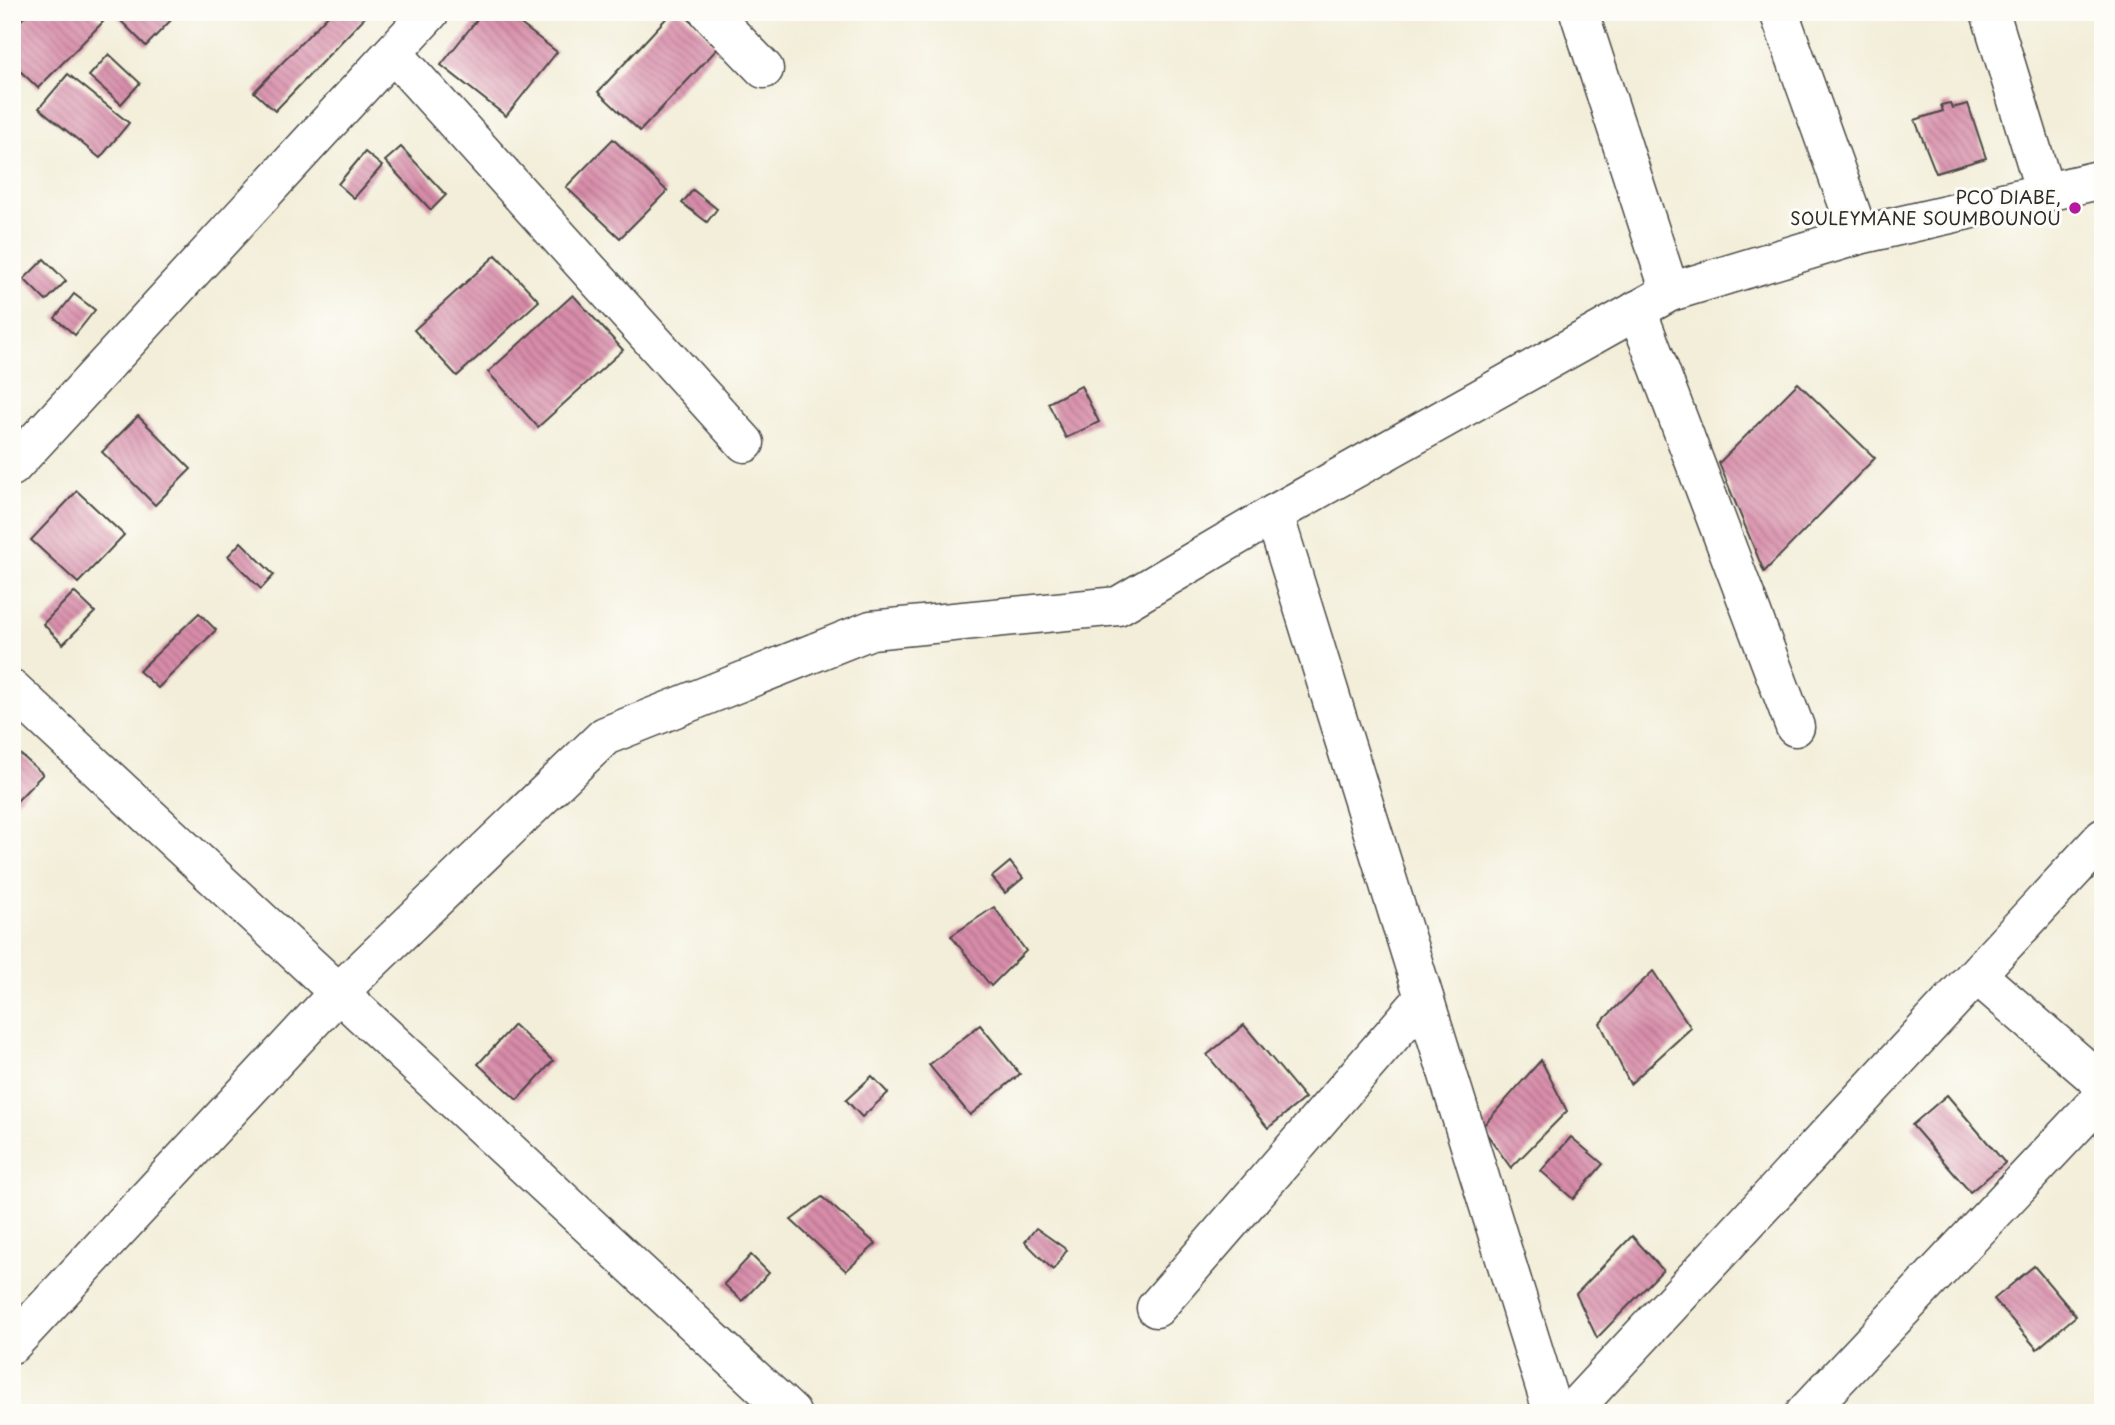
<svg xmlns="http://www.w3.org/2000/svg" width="2115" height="1425" viewBox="0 0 2115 1425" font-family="'Playpen Sans',sans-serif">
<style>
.building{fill:url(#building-back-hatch)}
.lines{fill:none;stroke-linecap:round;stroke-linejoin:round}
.minor-casing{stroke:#494845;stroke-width:41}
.minor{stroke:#fff;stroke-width:38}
.poi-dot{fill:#b5179e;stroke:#fdfcf7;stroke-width:2.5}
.labels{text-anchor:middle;stroke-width:6;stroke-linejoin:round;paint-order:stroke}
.poi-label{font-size:18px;fill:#2b2b2b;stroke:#fdfcf7;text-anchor:end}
</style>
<defs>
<pattern id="building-back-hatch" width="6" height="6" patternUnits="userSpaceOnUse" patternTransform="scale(1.75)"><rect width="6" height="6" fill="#d88ca9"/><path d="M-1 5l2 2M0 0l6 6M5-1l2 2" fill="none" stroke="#af738a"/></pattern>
</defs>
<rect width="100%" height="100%" fill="#fdfcf7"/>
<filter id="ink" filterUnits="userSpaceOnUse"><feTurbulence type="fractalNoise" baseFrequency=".0143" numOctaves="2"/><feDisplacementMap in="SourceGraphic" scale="14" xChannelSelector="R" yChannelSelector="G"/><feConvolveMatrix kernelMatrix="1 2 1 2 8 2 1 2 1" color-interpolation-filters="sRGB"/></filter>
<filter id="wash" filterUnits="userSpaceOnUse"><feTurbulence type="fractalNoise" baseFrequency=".00686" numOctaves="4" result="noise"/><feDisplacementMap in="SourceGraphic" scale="28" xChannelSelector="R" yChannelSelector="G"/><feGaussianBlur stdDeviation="1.57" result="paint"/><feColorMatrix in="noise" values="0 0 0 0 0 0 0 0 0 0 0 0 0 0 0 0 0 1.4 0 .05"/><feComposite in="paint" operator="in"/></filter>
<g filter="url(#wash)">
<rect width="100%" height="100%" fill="#f3eed9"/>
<g id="blocks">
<!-- building -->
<g class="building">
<polygon points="29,12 93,12 103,22 38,88 12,63 12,29"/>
<polygon points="112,12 165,12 172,19 146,46"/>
<polygon points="331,12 370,12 275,111 254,92"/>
<polygon points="483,12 505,12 557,52 506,116 441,65"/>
<polygon points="672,12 681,12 719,47 640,131 598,92"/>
<polygon points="109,54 140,83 121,104 89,76"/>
<polygon points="68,74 129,123 100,158 39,108"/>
<polygon points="1950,103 1952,108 1968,104 1986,158 1936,173 1915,120 1943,111 1941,105"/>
<polygon points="613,139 667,191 620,238 566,187"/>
<polygon points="401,147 446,195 431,210 385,161"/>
<polygon points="365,152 382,166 354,198 338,184"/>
<polygon points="693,190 717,209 707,222 682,203"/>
<polygon points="496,255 539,301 457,376 414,330"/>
<polygon points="44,259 66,281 46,301 24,279"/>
<polygon points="74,294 95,310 75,335 55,318"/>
<polygon points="573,295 623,350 538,427 488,372"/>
<polygon points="1798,383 1875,458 1764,572 1719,463"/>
<polygon points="1081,386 1099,422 1066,438 1048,403"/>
<polygon points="138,416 191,469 155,505 102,452"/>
<polygon points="77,491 124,535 78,583 31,540"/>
<polygon points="241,542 274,575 261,589 228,556"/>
<polygon points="74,592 95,612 63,644 43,624"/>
<polygon points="199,613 216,630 158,688 139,671"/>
<polygon points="12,747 43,774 14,804 12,802"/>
<polygon points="1010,862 1023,878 1005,893 992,877"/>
<polygon points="994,907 1026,951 991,986 951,936"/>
<polygon points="1653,971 1691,1028 1630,1084 1600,1023"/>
<polygon points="514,1025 553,1061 517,1100 478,1064"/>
<polygon points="980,1025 1020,1074 970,1115 929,1065"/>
<polygon points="1244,1025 1305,1098 1268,1128 1207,1055"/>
<polygon points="1541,1060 1567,1111 1511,1168 1482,1127"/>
<polygon points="872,1076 888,1093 862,1117 846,1100"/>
<polygon points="1947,1095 2005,1163 1970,1192 1912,1125"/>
<polygon points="1571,1137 1603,1164 1573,1199 1541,1171"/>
<polygon points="822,1197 876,1244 846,1271 791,1220"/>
<polygon points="1036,1228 1067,1250 1053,1270 1025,1242"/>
<polygon points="1632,1236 1663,1270 1597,1338 1576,1294"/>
<polygon points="751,1255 769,1273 742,1301 724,1284"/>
<polygon points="2034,1266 2076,1316 2037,1349 1994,1299"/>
</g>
</g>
</g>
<g filter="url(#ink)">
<use href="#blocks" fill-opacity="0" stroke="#494845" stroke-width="2"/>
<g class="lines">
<!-- minor casing -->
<g class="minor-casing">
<g id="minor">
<polyline points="709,12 764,69"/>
<polyline points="1579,12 1670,292"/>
<polyline points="1779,12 1859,235"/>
<polyline points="1990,12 2045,192"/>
<polyline points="393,53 745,443"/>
<polyline points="1637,310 1795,727"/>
<polyline points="12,467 430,12"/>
<polyline points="1274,514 1553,1413"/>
<polyline points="12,689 791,1413"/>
<polyline points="1977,975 2103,1084"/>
<polyline points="1156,1308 1424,998"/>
<polyline points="12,1344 338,993 605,736 871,630 1118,606 1274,514 1670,292 1859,235 2103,179"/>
<polyline points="1570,1413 2103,838"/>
<polyline points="1805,1413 2103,1096"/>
</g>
</g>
<!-- minor -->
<use href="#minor" class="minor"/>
</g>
</g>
<!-- markers -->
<circle class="poi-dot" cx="2075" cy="208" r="7"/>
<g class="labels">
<!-- poi labels -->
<g class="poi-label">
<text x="2061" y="204">PCO DIABE,<tspan x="2061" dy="21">SOULEYMANE SOUMBOUNOU</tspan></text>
</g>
</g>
<!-- margin -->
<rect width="2115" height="1425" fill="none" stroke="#fdfcf7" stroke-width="42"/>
</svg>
